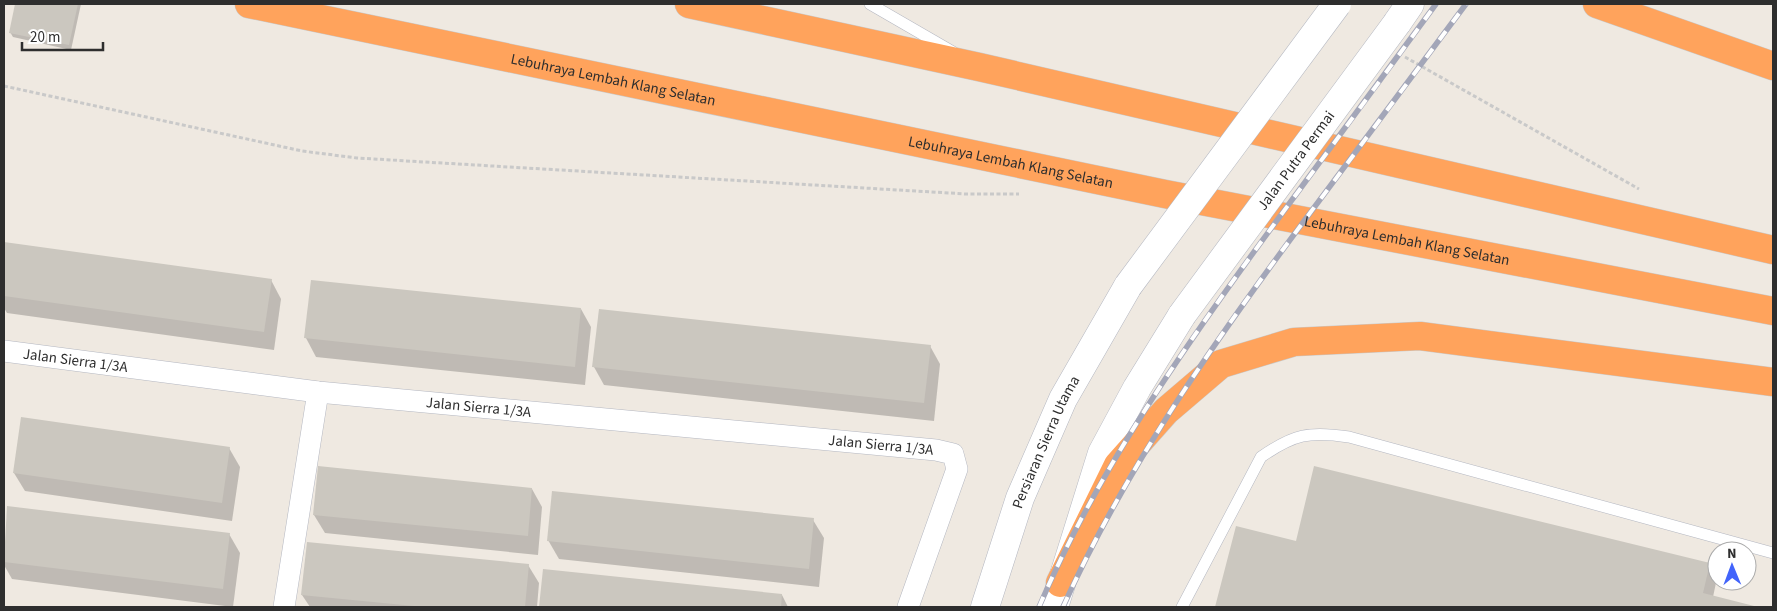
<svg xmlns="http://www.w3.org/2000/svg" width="1777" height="611" viewBox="0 0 1777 611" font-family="'Source Sans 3',sans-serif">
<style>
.shadow{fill:#0003}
.building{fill:#cbc7bf}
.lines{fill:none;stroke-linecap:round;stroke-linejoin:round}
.lane-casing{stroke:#b4b7c1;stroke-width:12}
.street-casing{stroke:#b4b7c1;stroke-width:22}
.secondary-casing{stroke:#b4b7c1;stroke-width:29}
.highway-casing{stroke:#c9c9c9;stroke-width:29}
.path{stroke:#c9c9c9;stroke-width:3;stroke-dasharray:4 2.5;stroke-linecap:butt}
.lane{stroke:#fff;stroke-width:11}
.street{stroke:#fff;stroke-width:21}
.secondary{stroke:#fff;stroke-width:28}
.highway{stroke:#ffa35c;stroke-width:28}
.rail-casing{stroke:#a3a6b8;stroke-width:5.5}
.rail{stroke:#fff;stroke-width:4;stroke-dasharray:11;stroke-linecap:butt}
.secondary-bridge-casing{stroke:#b4b7c1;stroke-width:29;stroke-linecap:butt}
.secondary-bridge{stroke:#fff;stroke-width:28}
.labels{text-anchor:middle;stroke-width:5;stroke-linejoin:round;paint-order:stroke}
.street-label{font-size:15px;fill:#2e2e2e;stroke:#fff}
</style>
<rect width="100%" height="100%" fill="#efe9e1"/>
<!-- shadow -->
<g class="shadow">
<polygon points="17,4 81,4 71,50 13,37 10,32"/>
<polygon points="4,243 271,280 281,299 274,350 7,313 4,308"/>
<polygon points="581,309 591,327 585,385 316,357 306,338"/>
<polygon points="930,346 940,364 934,421 604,385 594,367"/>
<polygon points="229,448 240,467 232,521 25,491 14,473"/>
<polygon points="532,489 542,507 538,555 325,533 314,515"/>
<polygon points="8,507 229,534 240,553 233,607 12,579 4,565"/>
<polygon points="813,520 824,538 819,587 559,559 548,540"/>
<polygon points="1237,527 1297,542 1709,564 1717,578 1713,597 1756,607 1217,607"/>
<polygon points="528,565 539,583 537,607 310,607 302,595"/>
<polygon points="544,570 782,595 788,607 541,607"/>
</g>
<!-- building -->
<g class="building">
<polygon points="15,4 78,4 69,45 9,33"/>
<polygon points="4,242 272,279 264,332 4,296"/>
<polygon points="311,280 581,308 575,367 304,338"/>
<polygon points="599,309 931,345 924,403 592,367"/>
<polygon points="21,417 230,447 222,503 13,473"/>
<polygon points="318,466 532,488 528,536 313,515"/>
<polygon points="1314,466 1710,563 1703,593 1758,607 1215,607 1236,526 1296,541"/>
<polygon points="552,491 814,518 809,569 547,541"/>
<polygon points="7,506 230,533 223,589 4,562"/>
<polygon points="307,542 529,564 525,607 424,607 301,595"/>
<polygon points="543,569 782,594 781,607 539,607"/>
</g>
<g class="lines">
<!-- lane casing -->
<g class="lane-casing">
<g id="lane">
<polyline points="870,4 953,52"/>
<path d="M1182,607l79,-150c33,-23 48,-26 88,-20l424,116"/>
</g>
</g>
<!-- street casing -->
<g class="street-casing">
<g id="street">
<path id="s1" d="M4,351l314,41 618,58 17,4 4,15 -49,138"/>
<polyline points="284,607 318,392"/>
</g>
</g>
<!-- secondary casing -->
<g class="secondary-casing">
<g id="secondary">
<polyline points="1397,23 1410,4"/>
<path id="s2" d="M985,607l35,-109 43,-99 65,-113"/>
<polyline points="1054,607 1102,453 1137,388 1182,315"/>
</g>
</g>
<!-- highway casing -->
<g class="highway-casing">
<g id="highway">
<path id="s3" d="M249,4l916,190 608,117"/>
<polyline points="689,4 979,67 1773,250"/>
<polyline points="1597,4 1773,66"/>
<polyline points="1060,583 1118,465 1166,411 1221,364 1294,342 1420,336 1773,382"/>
</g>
</g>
<!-- path -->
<g class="path">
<polyline points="1405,57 1639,189"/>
<polyline points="4,86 302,151 357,158 966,194 1019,194"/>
</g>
<!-- lane -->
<use href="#lane" class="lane"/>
<!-- street -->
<use href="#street" class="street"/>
<!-- secondary -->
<use href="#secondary" class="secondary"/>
<!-- highway -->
<use href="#highway" class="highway"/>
<!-- rail casing -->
<g class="rail-casing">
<g id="rail">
<path d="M1039,607c59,-138 148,-264 236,-384 54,-73 108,-146 161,-219"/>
<path d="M1063,607c64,-142 153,-268 247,-394 52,-69 104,-139 156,-209"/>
</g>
</g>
<!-- rail -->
<use href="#rail" class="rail"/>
<!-- secondary-bridge casing -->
<g class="secondary-bridge-casing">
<g id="secondary-bridge">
<polyline points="1128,286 1337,4"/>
<path id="s4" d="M1182,315l215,-292"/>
</g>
</g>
<!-- secondary-bridge -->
<use href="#secondary-bridge" class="secondary-bridge"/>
</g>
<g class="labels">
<!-- street labels -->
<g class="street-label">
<text dy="5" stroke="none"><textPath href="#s3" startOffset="372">Lebuhraya Lembah Klang Selatan</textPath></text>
<text dy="5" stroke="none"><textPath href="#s4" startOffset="192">Jalan Putra Permai</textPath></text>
<text dy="5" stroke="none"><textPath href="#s3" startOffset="778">Lebuhraya Lembah Klang Selatan</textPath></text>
<text dy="5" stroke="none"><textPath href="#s3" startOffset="1182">Lebuhraya Lembah Klang Selatan</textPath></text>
<text dy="5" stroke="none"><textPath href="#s1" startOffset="72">Jalan Sierra 1/3A</textPath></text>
<text dy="5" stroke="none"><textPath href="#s1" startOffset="478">Jalan Sierra 1/3A</textPath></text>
<text dy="5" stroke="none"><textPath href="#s2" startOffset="176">Persiaran Sierra Utama</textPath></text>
<text dy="5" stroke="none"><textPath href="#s1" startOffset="882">Jalan Sierra 1/3A</textPath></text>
</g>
</g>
<!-- border -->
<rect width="1777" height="611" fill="none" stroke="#2e2e2e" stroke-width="10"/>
<!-- north arrow -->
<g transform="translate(1732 566) rotate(359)"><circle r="24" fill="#ffffff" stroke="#ababab"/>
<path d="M0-4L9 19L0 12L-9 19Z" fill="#4264fb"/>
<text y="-8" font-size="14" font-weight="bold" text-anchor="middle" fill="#2e2e2e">N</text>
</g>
<!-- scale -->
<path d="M22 42v8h81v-8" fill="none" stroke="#2e2e2e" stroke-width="2.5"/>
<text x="30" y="42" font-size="15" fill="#2e2e2e" stroke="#ffffff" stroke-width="4" paint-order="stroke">20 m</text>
</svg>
